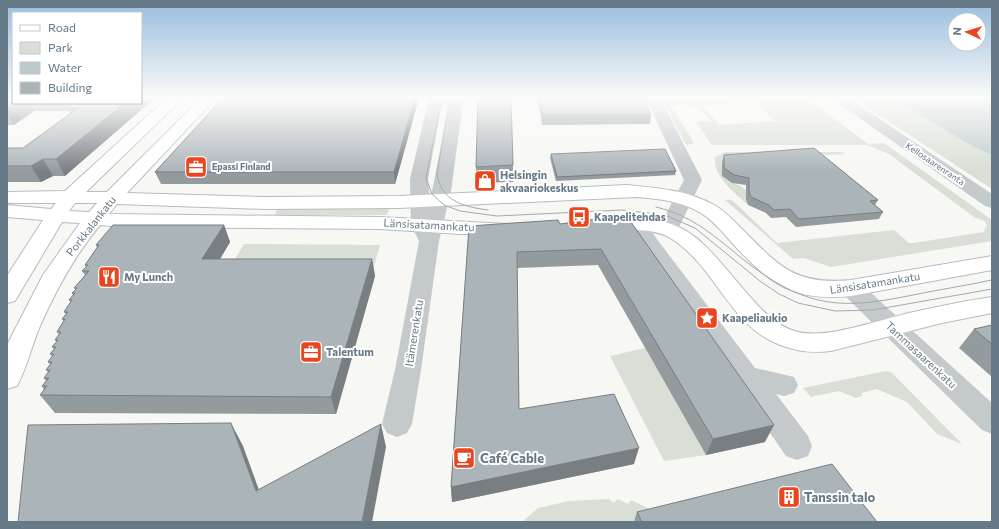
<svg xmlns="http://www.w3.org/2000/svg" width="999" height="529" viewBox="0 0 999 529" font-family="Commissioner,sans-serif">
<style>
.green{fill:#d9dfd4;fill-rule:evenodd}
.water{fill:#bdc9cc}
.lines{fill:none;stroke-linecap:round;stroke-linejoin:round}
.major-casing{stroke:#b7bcbf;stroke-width:2}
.minor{fill:#c4c9cb;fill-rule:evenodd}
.major{fill:#fff;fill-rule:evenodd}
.tram{stroke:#a2aaaf;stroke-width:1}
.wall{fill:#939b9f}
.shaded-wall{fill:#787e82}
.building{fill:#abb4b9;stroke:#787e82}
.labels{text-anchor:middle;stroke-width:4;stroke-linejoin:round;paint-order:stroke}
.far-street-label{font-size:9px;fill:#657986;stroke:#fff}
.far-poi-label{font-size:9px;font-weight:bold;fill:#657986;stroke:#fff;text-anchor:start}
.poi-label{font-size:11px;font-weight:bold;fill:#657986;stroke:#fff;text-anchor:start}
.street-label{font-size:11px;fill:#657986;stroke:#fff}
.near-poi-label{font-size:13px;font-weight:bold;fill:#657986;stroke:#fff;text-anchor:start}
</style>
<rect width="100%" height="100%" fill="#f7f7f4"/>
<!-- green -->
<g class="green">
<path d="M661,98h145l62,46 16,-1 108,77v21l-161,26 -27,-9 -11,1 -68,-59h7l45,43 117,-13 15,13h4l71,-11 1,-4 2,-2 -2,-5 -11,-4 -85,-63 -22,-9h-155l-16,-23 15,-1c-12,-15 -21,-17 -40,-15l22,35v3l-7,1zM754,102l22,19 -56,4 -18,-19z"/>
<polygon points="853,98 892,98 970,145 992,155 992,189"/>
<path d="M725,152h117l3,2 -124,8 4,5 -3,4 1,6c11,8 15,5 26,16l-3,7 2,5c-13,-12 -35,-28 -33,-48z"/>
<polygon points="279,208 389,209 387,215 275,215 277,209"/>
<polygon points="244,244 380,245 373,270 229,269"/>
<polygon points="645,348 706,455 664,461 610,356"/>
<polygon points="886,371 891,372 962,444 937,434 907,402 877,389 861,393 863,396 856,398 839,391 811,397 803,388"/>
<polygon points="608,499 614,503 618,499 628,504 631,500 648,508 651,518 638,522 522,522 538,508 569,501"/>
</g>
<!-- water -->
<polygon class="water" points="892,98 992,98 992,155 970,145"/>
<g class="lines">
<!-- major casing -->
<g class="major-casing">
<g id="major">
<path d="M167,98h16l-97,94h21l94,-94h15l-89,95 139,4 133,-1 228,-11c30,3 62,5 89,21 11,7 20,17 29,26 36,37 53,53 106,48l141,-24v14l-141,26c-56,6 -80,-11 -117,-51 -10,-11 -20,-24 -33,-32 -20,-12 -41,-14 -64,-16l-238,11 -133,1 -149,-5 -8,10 271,3 126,7 3,4 -3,4 -7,2h-39l-80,-5 -258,-2 -22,-2c-25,30 -44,65 -60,101 -8,19 -13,41 -23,60l-10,3 1,-46 35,-68 37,-52 -18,-1 -47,79 -8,2v-27l36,-56 -36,-3v-12l44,4 5,-6h-48l-1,-11 58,-1zM75,203h22l-8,9 -20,-1z"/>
<path d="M602,218c91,-4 95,19 150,81 12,14 28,29 46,33 29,7 81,-12 111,-19 27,-6 55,-12 83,-16v16l-50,10 -111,28c-17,2 -30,1 -45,-4 -55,-17 -67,-75 -111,-106 -25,-18 -53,-6 -80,-13l-3,-4 3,-4z"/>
</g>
</g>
<!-- minor -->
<g class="minor">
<path d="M429,98l147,1 -2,3 -5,1h-106l-12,88 -12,50 -18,129 -9,54 -5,9 -10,4 -10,-4 -5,-9 13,-54 24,-129 -8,-16 -1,-46zM442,103h7l-19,99 -2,-23z"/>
<polygon points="660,98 702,180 678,229 675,233 668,235 661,233 658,229 684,180 648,103 613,103 608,102 606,99"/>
<polygon points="831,98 848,98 992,194 992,208 985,206"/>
<polygon points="641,223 648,225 656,238 755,368 794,377 798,385 794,393 784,396 776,394 808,436 812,446 808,456 797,460 786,456 637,240 631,229 634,225"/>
<polygon points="851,280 859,282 992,403 992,434 982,430 843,294 839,288 843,282"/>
</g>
<!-- major -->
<use href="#major" class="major"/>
<!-- tram -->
<g class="tram">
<polyline points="442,98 426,178 432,194 444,205 460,211 497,216 622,210 665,215 695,228 760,281 779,294 798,303 835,311 873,310 992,289"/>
<path d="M450,98l-13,76c4,27 27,33 51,36"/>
<path d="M656,207c42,10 64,35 97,60 56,41 90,42 155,29 28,-6 56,-10 84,-16"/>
</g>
</g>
<!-- wall -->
<g class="wall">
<polygon points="7,98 13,103 141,103 65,176 53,176 41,182 7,182 7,148 23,148 70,114 69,111 34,111 14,125 7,125"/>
<polygon points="223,98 419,98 395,184 161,184 155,172"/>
<polygon points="539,98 643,98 651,115 650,124 542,125 539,104"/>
<polygon points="551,154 676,171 675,175 556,181 550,158"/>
<polygon points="724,155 878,200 875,205 883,212 879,219 796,227 786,217 771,218 766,213 748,205 746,200 746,185 732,183 722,176 722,162"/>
<polygon points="513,165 513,182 476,183 476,167"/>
<polygon points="626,215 765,442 706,455 598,265 517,268 519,409 634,464 452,502 451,487 469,226 560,224"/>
<polygon points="224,225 230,242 220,259 372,259 375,276 336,414 55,413 40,395 44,390 42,386 46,381 44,378 48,372 46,370 50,364 48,362 52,356 50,354 54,349 52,347 57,342 55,340 59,334 57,332 64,321 62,319 66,314 64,312 71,302 69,300 73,295 72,293 76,289 74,288 85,275 82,271 86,267 85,265 97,247 96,245"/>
<polygon points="992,325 992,377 959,348 974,329"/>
<polygon points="637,512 877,522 634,522"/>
</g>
<!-- shaded-wall -->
<g class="shaded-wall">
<polygon points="141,98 155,98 65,176 56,159 125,103 141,103"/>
<polygon points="415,98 419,98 395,184 394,172"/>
<polygon points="15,103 29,103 34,111 14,125 7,114 7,108"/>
<polygon points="43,159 53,176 41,182 31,166"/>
<polygon points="224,225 230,242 210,276 202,259"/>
<polygon points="372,259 375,276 336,414 331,397"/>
<polygon points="231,423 243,446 267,512 256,491"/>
<polygon points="381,424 386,447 372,522 362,522"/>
<polygon points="774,425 765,442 706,455 713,439"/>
<polygon points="639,448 634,464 452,502 451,487"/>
</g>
<!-- building -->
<g class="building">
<polygon points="7,98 13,98 13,103 15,103 7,108"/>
<polygon points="223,98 415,98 394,172 155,172"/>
<polygon points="478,98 511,98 513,165 476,167"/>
<polygon points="540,98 643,98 651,115 542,115"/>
<polygon points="74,103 125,103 56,159 43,159 31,166 7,166 7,148 23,148 78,108 67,108"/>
<polygon points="814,148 878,200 870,201 883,212 799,219 790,209 774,210 769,205 751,197 749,192 749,178 734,175 724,168 724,155"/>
<polygon points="665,149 676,171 557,177 551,154"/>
<polygon points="626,215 774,425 713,439 601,249 517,252 519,409 614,394 639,448 451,487 469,226 558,220 560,224"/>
<polygon points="113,225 224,225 202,259 372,259 331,397 40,395 47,386 42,386 49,378 44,378 50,370 46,370 52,362 48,362 54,354 50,354 56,347 52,347 58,340 55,340 61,332 57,332 65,319 62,319 68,312 64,312 72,300 69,300 75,293 72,293 77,288 74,288 89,271 82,271 88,265 85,265 99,245 96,245"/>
<polygon points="992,325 992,344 974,329"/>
<polygon points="231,423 256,491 381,424 362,522 18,522 28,425"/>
<polygon points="832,464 877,522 642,522 637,512"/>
</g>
<!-- sky -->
<linearGradient id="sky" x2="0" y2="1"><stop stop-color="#97bcdd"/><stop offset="0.57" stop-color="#fbfbfa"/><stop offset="1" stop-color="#fbfbfa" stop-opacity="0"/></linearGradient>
<rect width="999" height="172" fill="url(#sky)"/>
<!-- icons -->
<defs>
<g id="office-square" transform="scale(1.15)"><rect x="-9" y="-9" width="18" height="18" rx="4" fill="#eb4520" stroke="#fff"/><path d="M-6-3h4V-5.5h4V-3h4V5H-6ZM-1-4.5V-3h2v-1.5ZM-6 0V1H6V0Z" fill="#fff"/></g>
<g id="shop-square" transform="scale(1.15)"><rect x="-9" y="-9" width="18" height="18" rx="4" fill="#eb4520" stroke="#fff"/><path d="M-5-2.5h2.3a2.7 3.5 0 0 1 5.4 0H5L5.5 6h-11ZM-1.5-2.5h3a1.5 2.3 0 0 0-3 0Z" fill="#fff"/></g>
<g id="bus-square" transform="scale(1.15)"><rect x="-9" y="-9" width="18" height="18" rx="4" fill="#eb4520" stroke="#fff"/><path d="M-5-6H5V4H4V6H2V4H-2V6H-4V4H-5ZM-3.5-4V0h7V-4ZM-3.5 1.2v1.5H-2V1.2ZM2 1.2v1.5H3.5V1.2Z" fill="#fff"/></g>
<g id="restaurant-square" transform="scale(1.15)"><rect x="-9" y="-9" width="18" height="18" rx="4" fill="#eb4520" stroke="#fff"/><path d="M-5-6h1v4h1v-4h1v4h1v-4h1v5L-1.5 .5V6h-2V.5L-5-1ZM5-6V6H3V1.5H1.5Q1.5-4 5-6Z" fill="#fff"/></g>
<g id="sight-square" transform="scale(1.15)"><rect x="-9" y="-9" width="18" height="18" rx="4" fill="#eb4520" stroke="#fff"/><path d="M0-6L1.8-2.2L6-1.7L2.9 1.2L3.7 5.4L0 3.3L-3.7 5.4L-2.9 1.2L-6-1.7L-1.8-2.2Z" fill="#fff"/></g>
<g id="cafe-square" transform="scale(1.15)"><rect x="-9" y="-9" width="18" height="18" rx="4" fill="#eb4520" stroke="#fff"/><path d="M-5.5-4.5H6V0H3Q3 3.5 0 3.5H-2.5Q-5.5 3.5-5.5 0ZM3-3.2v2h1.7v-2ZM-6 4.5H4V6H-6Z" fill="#fff"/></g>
<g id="building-square" transform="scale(1.15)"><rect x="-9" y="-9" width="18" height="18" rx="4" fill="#eb4520" stroke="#fff"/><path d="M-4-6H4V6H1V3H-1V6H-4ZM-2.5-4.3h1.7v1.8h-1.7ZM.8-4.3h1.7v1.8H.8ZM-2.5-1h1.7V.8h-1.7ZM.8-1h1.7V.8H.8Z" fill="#fff"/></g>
</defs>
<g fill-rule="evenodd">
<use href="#office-square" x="196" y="167"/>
<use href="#shop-square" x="485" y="181"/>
<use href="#bus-square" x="579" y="217"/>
<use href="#restaurant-square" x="109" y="277"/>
<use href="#sight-square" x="707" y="318"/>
<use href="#office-square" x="311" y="352"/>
<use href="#cafe-square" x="464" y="458"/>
<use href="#building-square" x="789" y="497"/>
</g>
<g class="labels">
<!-- far-street labels -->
<g class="far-street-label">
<text transform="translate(935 164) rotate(34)" y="3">Kellosaarenranta</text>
</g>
<!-- far-poi labels -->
<g class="far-poi-label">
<text x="212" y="170">Epassi Finland</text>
</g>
<!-- poi labels -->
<g class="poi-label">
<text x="500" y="179">Helsingin<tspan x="500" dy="13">akvaariokeskus</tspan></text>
<text x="594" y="221">Kaapelitehdas</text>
<text x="124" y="281">My Lunch</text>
<text x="722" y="322">Kaapeliaukio</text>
<text x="326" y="356">Talentum</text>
</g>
<!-- street labels -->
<g class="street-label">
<text transform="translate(429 225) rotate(3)" y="4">Länsisatamankatu</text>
<text transform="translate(91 226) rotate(-52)" y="4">Porkkalankatu</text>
<text transform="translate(875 283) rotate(-9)" y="4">Länsisatamankatu</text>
<text transform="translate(414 333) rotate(-81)" y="4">Itämerenkatu</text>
<text transform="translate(921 355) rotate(43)" y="4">Tammasaarenkatu</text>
</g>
<!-- near-poi labels -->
<g class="near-poi-label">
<text x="480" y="463">Café Cable</text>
<text x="804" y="502">Tanssin talo</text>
</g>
</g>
<!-- border -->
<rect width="999" height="529" fill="none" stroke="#657986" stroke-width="16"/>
<!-- legend -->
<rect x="12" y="12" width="130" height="92" fill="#ffffff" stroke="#c1c9cf"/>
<rect x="20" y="25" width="20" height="6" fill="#ffffff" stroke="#c1c9cf"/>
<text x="48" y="32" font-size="12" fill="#657986">Road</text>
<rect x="20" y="42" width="20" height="12" fill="#d9dfd4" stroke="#c1c9cf"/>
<text x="48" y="52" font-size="12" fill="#657986">Park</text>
<rect x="20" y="62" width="20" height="12" fill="#bdc9cc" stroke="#c1c9cf"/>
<text x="48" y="72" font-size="12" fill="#657986">Water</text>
<rect x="20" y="82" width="20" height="12" fill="#abb4b9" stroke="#c1c9cf"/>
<text x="48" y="92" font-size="12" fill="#657986">Building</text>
<!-- north arrow -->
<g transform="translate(967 32) rotate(274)"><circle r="19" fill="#ffffff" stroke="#c1c9cf"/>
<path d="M0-3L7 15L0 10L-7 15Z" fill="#eb4520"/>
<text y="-6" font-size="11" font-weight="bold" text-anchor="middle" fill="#657986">N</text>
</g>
</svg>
